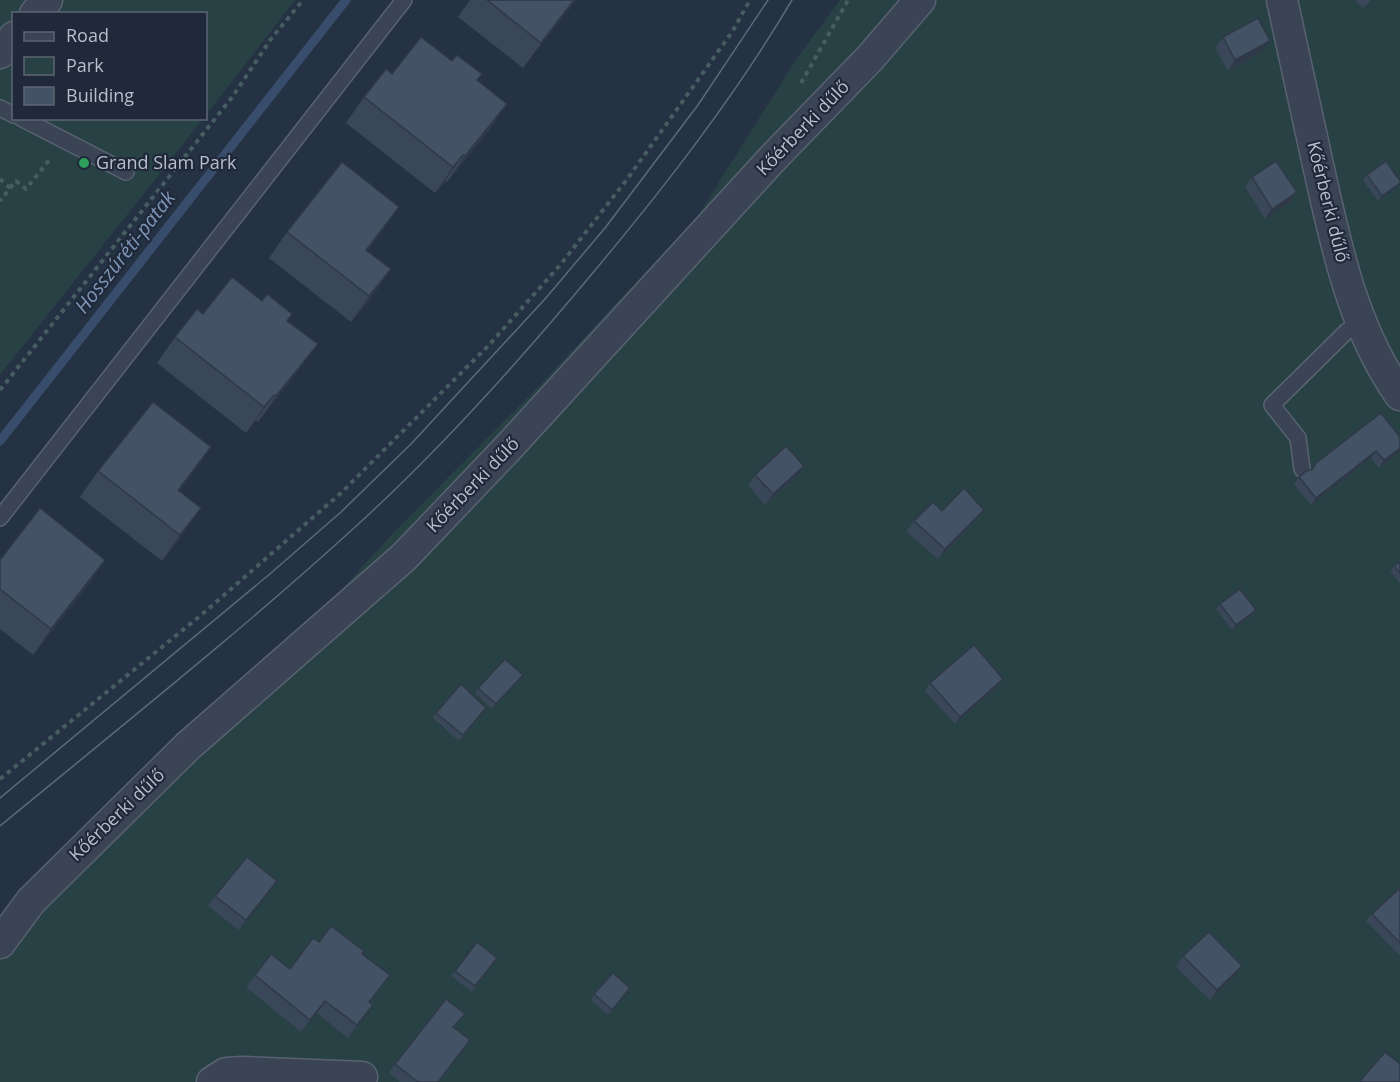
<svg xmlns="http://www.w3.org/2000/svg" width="1400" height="1082" viewBox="0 0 1400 1082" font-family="'Open Sans',sans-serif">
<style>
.green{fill:#284145}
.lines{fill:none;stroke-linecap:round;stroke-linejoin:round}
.stream{stroke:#384d6c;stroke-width:9}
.service-casing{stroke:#596271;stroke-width:18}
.minor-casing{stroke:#596271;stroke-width:33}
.path{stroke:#465e61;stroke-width:4;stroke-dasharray:4.5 4.5;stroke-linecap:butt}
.service{stroke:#3a4454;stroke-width:15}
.minor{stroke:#3a4454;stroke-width:30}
.tram{stroke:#5c687b;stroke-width:1.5}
.wall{fill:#3a4758}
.shaded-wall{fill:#303947}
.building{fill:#445266;stroke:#303947;stroke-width:1.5}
.leisure-dot{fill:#2e9e5b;stroke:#1f2939;stroke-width:2}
.labels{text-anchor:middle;stroke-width:4.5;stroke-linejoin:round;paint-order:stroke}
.street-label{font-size:18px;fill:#b8bfcd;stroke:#1f2939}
.poi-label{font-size:18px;fill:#b8bfcd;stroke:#1f2939;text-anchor:start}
.water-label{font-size:20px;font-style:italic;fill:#7d95b6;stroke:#1f2939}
</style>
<rect width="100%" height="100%" fill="#253244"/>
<!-- green -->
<g class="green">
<polygon points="0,0 295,0 206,115 206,14 14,14 14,118 203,119 0,375"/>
<polygon points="840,0 1400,0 1400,1082 0,1082 0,943 245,696 394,532 537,388 697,217 797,58"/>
</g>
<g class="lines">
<!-- stream -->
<polyline class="stream" points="0,441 346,0"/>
<!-- service casing -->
<g class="service-casing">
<g id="service">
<polyline points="0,108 14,115"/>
<polyline points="21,118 126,172"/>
<polyline points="1302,469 1298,438 1272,405 1347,331 1361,320"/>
<polyline points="0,518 404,0"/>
</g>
</g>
<!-- minor casing -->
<g class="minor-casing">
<g id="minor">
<path d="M1282,0c13,58 25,116 38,174 17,76 34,156 80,221"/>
<polyline points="35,14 47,0"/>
<polyline points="0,53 14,37"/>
<polyline points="0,943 31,901 188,746 404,557 507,449 772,159 870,58 920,0"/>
<polyline points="212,1082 226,1073 243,1072 362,1077"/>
</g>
</g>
<!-- path -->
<g class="path">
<polyline points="801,83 848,0"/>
<polyline points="0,179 10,188 0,201"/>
<polyline points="10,188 16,181 26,189 50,159"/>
<polyline points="0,390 233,96 271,39 303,0"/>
<polyline points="0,779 200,616 341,493 489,345 561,264 628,178 732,32 750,0"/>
</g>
<!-- service -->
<use href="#service" class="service"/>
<!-- minor -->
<use href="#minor" class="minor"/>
<!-- tram -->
<g class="tram">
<polyline points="0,798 271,573 341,512 411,444 545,299 605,228 698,105 768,0"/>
<path d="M0,826c119,-98 240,-194 354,-298 85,-77 163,-164 237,-253 73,-87 143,-177 201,-275"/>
</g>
</g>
<!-- wall -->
<g class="wall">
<polygon points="470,0 576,0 523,68 458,17"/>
<polygon points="1355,0 1371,0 1363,8"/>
<polygon points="1223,37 1270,41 1263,51 1228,71 1215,48"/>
<polygon points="452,61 482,74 477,81 507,104 489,130 447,182 445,181 435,193 346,123 364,97 392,74"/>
<polygon points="1367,175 1397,187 1378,201 1363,180"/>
<polygon points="1252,177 1290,202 1265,219 1245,187"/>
<polygon points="399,207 367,251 391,269 373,295 351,322 269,258 287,232"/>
<polygon points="262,301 292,314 288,321 299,370 258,422 256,420 246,433 157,363 175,337 203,314"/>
<polygon points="1381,413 1400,451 1379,468 1371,458 1311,505 1294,484 1299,477 1312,469 1316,463"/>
<polygon points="804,466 797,476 765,505 748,485 755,475"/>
<polygon points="98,471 193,473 179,491 183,534 162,561 80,497"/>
<polygon points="976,520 938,559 906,531 914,521"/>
<polygon points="0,560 105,560 87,586 33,655 0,629"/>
<polygon points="1400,562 1400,583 1390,571 1394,566"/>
<polygon points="1220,604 1252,615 1232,630 1216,609"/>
<polygon points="1003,679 998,686 955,724 925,691 930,683"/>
<polygon points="519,680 492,709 475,693 478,688"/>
<polygon points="486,708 459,741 433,718 436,713"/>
<polygon points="1400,888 1400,956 1366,921 1372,914"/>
<polygon points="270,891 239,930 208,906 215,896"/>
<polygon points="477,942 497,958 472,992 451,976"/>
<polygon points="362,954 381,988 370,1002 364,1017 348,1038 317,1013 301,1032 246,987 255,975"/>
<polygon points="1183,956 1235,976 1210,1000 1176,967"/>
<polygon points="630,988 608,1015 591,1000 594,994"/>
<polygon points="458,1023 454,1028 464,1049 438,1082 400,1082 389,1073 395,1064"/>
</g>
<!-- shaded-wall -->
<g class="shaded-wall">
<polygon points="574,0 576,0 523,68 541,43"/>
<polygon points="1270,41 1263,51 1228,71 1235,60"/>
<polygon points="507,104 489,130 447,182 465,156"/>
<polygon points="463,155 445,181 435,193 453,167"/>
<polygon points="1400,183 1397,187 1378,201 1382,196"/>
<polygon points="1297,192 1290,202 1265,219 1272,209"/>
<polygon points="399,207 381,233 348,276 366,250"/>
<polygon points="391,269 373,295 351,322 369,296"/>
<polygon points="318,344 299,370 258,422 276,396"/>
<polygon points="274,395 256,420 246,433 264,407"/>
<polygon points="211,447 193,473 160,516 178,490"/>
<polygon points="1400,448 1400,451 1379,468 1384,460"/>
<polygon points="1376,451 1371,458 1311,505 1316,498"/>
<polygon points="804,466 797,476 765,505 773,494"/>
<polygon points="201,508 183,534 162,561 180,535"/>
<polygon points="984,510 976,520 938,559 945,549"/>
<polygon points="105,560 87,586 33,655 51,629"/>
<polygon points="1256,610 1252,615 1232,630 1236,625"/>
<polygon points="523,675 519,680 492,709 496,704"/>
<polygon points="1003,679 998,686 955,724 960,717"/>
<polygon points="277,881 270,891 239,930 246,920"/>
<polygon points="1242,966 1235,976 1210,1000 1217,990"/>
<polygon points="325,1001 317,1013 301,1032 310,1020"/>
<polygon points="373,1005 364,1017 348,1038 357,1025"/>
</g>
<!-- building -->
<g class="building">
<polygon points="487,0 574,0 541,43"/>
<polygon points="1258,18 1270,41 1235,60 1223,37"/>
<polygon points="421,37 452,61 457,55 482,74 477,80 507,104 465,156 463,155 453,167 364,97 386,69 392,74"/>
<polygon points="1276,161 1297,192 1272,209 1252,177"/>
<polygon points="1386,161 1400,181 1400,183 1382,196 1367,175"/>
<polygon points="342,162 399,207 366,250 391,269 369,296 287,232"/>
<polygon points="232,277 262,301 267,294 292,314 287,321 318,344 276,396 274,395 264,407 175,337 197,309 203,314"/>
<polygon points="153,402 211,447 178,490 201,508 180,535 98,471"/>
<polygon points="1381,413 1400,437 1400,448 1384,460 1376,451 1316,498 1299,477 1306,471 1313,469 1316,463"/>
<polygon points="786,446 804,466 773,494 755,475"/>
<polygon points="964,488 984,510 945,549 914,521 933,502 942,511"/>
<polygon points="40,508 105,560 51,629 0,589 0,560"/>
<polygon points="1400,562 1400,573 1394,566"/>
<polygon points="1240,589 1256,610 1236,625 1220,604"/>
<polygon points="974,645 1003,679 960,717 930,683"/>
<polygon points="505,659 523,675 496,704 478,688"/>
<polygon points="461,684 486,708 463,735 436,713"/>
<polygon points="247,857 277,881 246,920 215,896"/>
<polygon points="1400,888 1400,943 1372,914"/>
<polygon points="331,926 364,951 362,954 390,975 369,1002 373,1005 357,1025 325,1001 310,1020 255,975 271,954 290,969 313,938 319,942"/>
<polygon points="1209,932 1242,966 1217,990 1183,956"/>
<polygon points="477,942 497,958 475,986 455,971"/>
<polygon points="613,973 630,988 612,1010 594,994"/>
<polygon points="446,999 465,1014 453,1027 470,1040 438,1082 418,1082 395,1064"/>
<polygon points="1385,1052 1400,1064 1400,1082 1362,1082 1360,1081"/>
</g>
<!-- markers -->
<circle class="leisure-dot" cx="84" cy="163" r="6"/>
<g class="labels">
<!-- street labels -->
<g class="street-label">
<text transform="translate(803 128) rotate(-46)" y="6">Kőérberki dűlő</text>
<text transform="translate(1328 202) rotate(76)" y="6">Kőérberki dűlő</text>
<text transform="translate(473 485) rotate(-46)" y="6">Kőérberki dűlő</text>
<text transform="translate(117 815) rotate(-44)" y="6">Kőérberki dűlő</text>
</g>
<!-- poi labels -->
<g class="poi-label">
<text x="96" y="169">Grand Slam Park</text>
</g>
<!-- water labels -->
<g class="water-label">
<text transform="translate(125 252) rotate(-52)" y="7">Hosszúréti-patak</text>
</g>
</g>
<!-- legend -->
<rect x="12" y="12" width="195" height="108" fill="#1f2939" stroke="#5c6574" stroke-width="1.5"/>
<rect x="24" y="32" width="30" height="9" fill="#3a4454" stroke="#5c6574" stroke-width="1.5"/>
<text x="66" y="42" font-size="18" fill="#b8bfcd">Road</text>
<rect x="24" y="57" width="30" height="18" fill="#284145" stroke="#5c6574" stroke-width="1.5"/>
<text x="66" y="72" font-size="18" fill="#b8bfcd">Park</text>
<rect x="24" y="87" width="30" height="18" fill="#445266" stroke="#5c6574" stroke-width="1.5"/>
<text x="66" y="102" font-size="18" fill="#b8bfcd">Building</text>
</svg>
